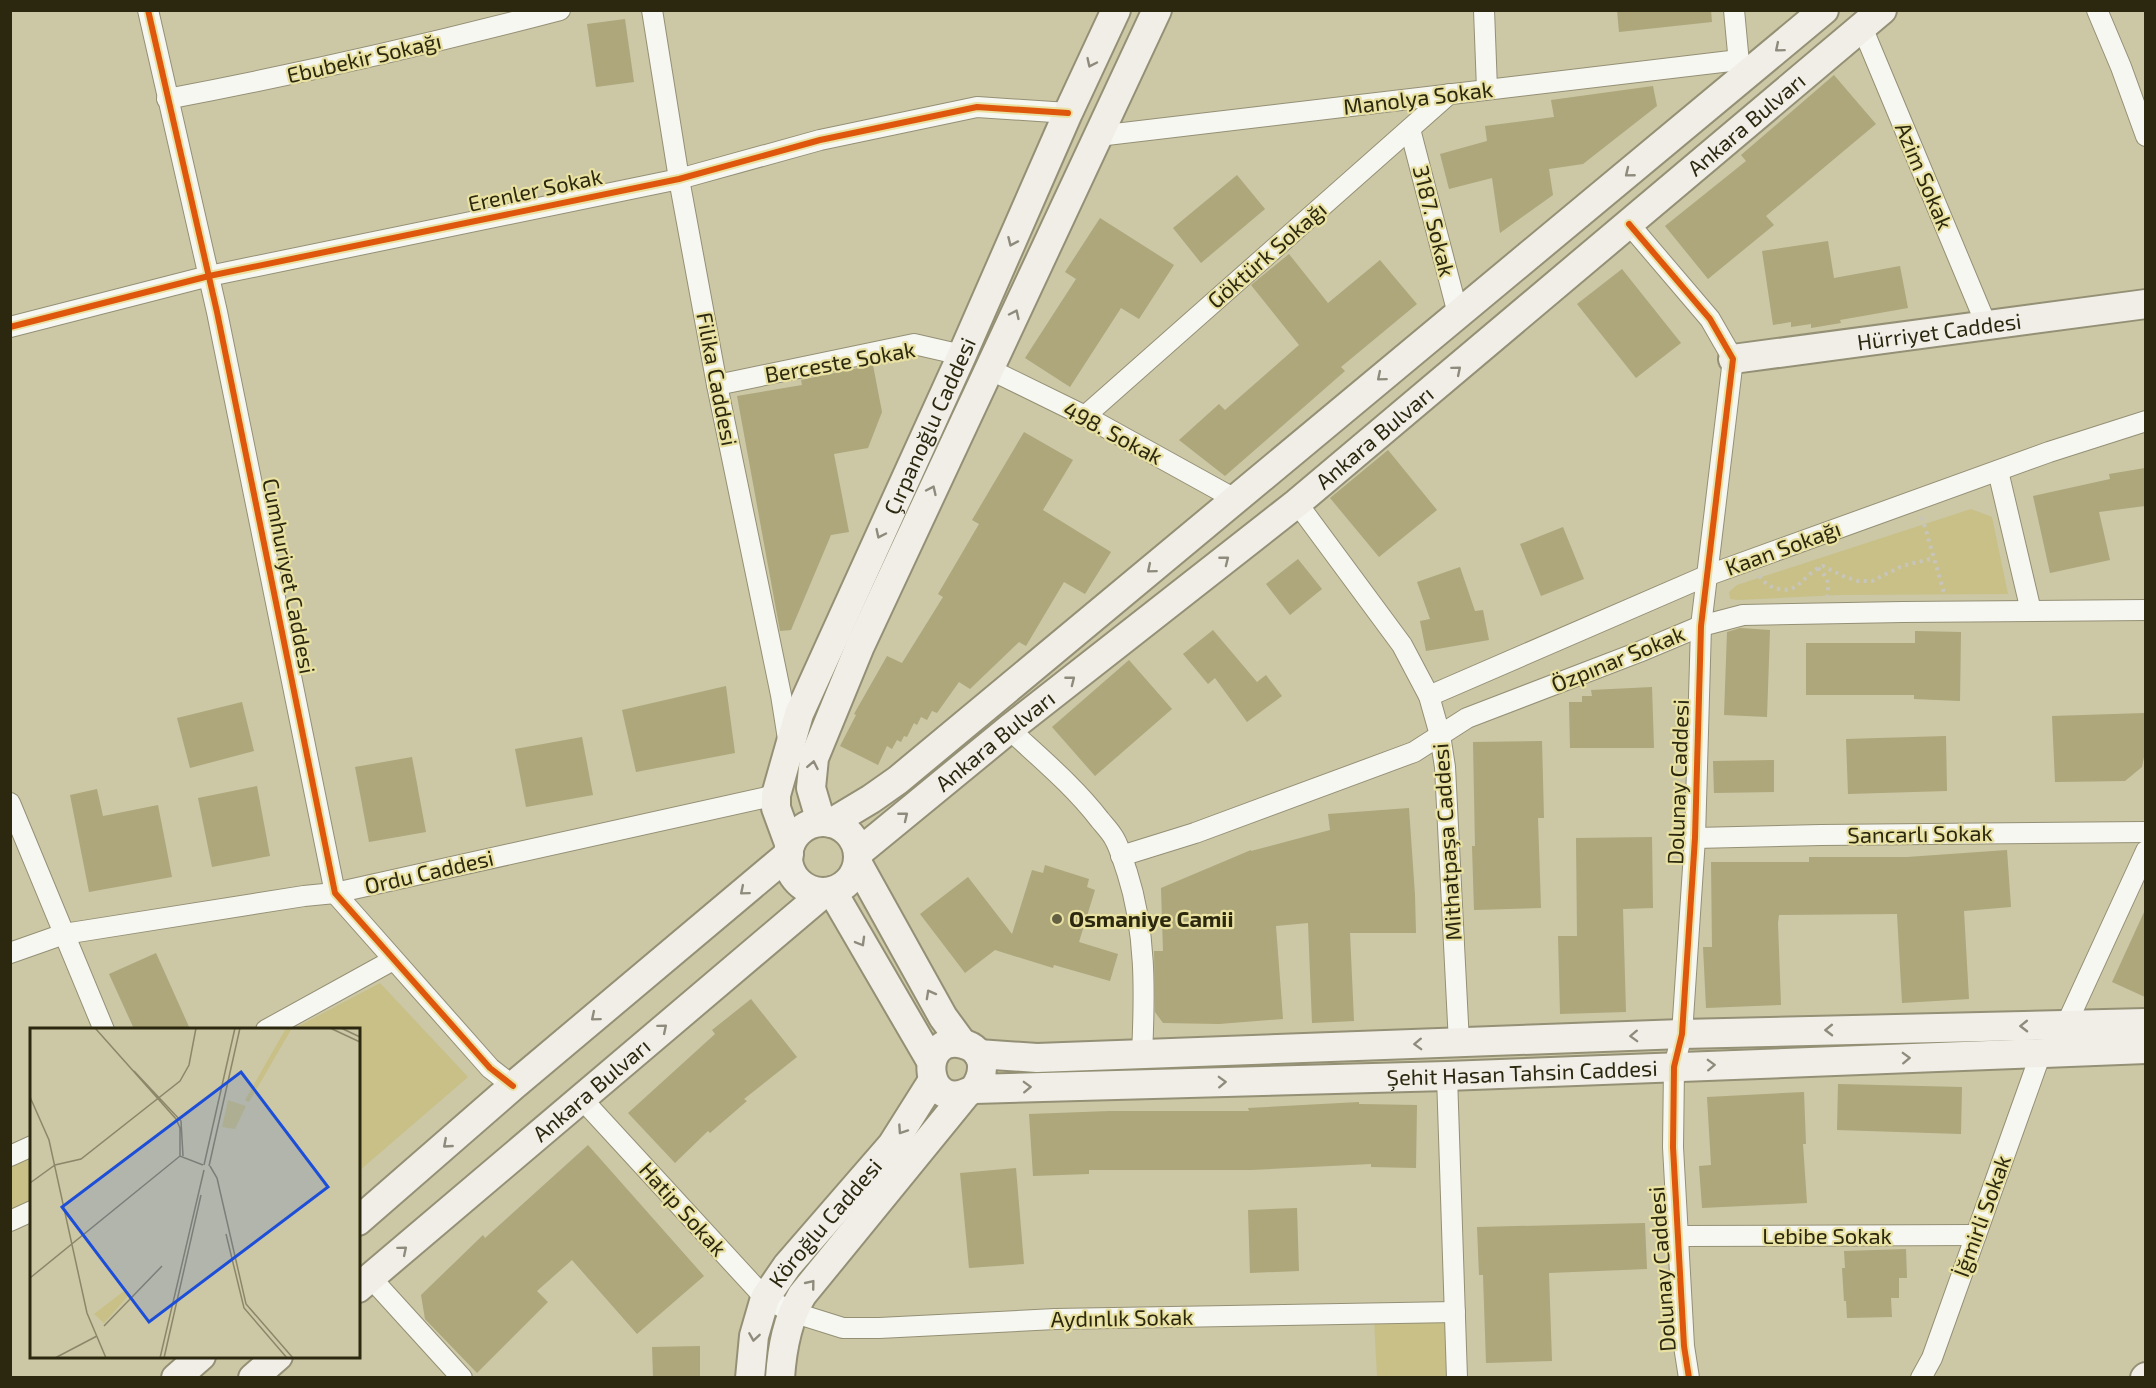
<svg xmlns="http://www.w3.org/2000/svg" width="2156" height="1388" viewBox="0 0 2156 1388" font-family="'Exo 2',sans-serif">
<style>
.green{fill:#c8c087}
.building{fill:#ada77b}
.lines{fill:none;stroke-linecap:round;stroke-linejoin:round}
.street-casing{stroke:#949075;stroke-width:22}
.secondary-casing{stroke:#949075;stroke-width:32}
.path{stroke:#c7c5bb;stroke-width:4;stroke-dasharray:3 4.5;stroke-linecap:butt}
.street{stroke:#f7f7f2;stroke-width:20}
.secondary{stroke:#f1eee8;stroke-width:28}
.cycleway-casing{stroke:#e9e1a2;stroke-width:10}
.cycleway{stroke:#df570c;stroke-width:6}
.oneway{stroke:#8e8b7c}
.poi-dot{fill:#636044;stroke:#e9e1a2;stroke-width:2}
.labels{text-anchor:middle;stroke-width:4.5;stroke-linejoin:round;paint-order:stroke}
.street-label{font-size:22px;fill:#2b280f;stroke:#e9e1a2}
.poi-label{font-size:22px;font-weight:bold;fill:#2b280f;stroke:#e9e1a2;text-anchor:start}
.inset-road{fill:none;stroke:#8c8769;stroke-width:1.5}
.view{fill:#1d4ed8;fill-opacity:0.15;stroke:#1d4ed8;stroke-width:3}
.inset-edge{fill:none;stroke:#2b280f;stroke-width:3}
</style>
<rect width="100%" height="100%" fill="#ccc7a5"/>
<!-- green -->
<g class="green">
<polygon points="1971,509 1992,517 2008,594 1838,595 1738,600 1730,599 1729,592 1737,585"/>
<polygon points="380,983 468,1077 359,1171 358,1030 293,1029"/>
<polygon points="31,1154 31,1203 10,1212 10,1164"/>
<polygon points="1447,1317 1449,1377 1377,1377 1374,1319"/>
</g>
<!-- building -->
<g class="building">
<polygon points="1617,10 1711,10 1712,22 1619,32"/>
<polygon points="625,19 634,82 596,87 587,24"/>
<polygon points="1834,75 1876,124 1766,216 1774,225 1708,279 1665,226 1746,161 1741,155"/>
<polygon points="1653,86 1657,106 1583,164 1549,169 1553,195 1500,233 1492,178 1449,189 1440,154 1487,141 1485,126 1554,117 1551,100"/>
<polygon points="1237,175 1265,209 1201,263 1173,228"/>
<polygon points="1100,218 1174,265 1139,319 1121,308 1070,387 1025,358 1076,279 1065,272"/>
<polygon points="1828,241 1834,278 1900,266 1908,308 1840,320 1841,323 1811,328 1811,324 1791,327 1791,322 1773,325 1762,251"/>
<polygon points="1289,254 1328,303 1380,260 1417,304 1341,367 1345,371 1225,476 1179,440 1219,404 1225,410 1299,345 1251,285"/>
<polygon points="1622,269 1681,343 1636,378 1577,304"/>
<polygon points="873,365 882,412 868,448 834,454 849,532 831,535 791,630 780,631 737,396 802,385 801,380"/>
<polygon points="1024,432 1073,460 1043,510 1111,552 1085,594 1064,582 1026,646 1019,642 970,689 959,682 937,713 932,711 927,720 921,717 917,725 914,723 907,737 904,736 901,742 897,740 892,749 887,746 878,765 840,746 856,715 854,714 887,656 902,663 943,597 938,594 979,524 972,520"/>
<polygon points="1388,450 1437,510 1379,557 1330,498"/>
<polygon points="2145,468 2145,506 2099,512 2110,560 2050,573 2033,496 2110,479 2109,474"/>
<polygon points="1563,527 1584,579 1541,596 1520,544"/>
<polygon points="1298,559 1322,589 1290,615 1266,584"/>
<polygon points="1460,567 1475,611 1483,610 1489,640 1426,651 1420,621 1430,619 1417,582"/>
<polygon points="1740,628 1770,630 1767,717 1724,715 1727,632"/>
<polygon points="1213,630 1257,682 1266,675 1282,696 1247,722 1215,678 1208,684 1183,654"/>
<polygon points="1915,631 1961,632 1960,701 1914,699 1914,695 1806,695 1806,643 1915,643"/>
<polygon points="1129,660 1172,709 1095,776 1052,727"/>
<polygon points="726,686 735,753 636,772 622,710"/>
<polygon points="1652,687 1654,748 1570,748 1569,702 1582,702 1582,696 1592,696 1591,690"/>
<polygon points="242,702 254,751 190,768 177,718"/>
<polygon points="2145,713 2145,752 2142,767 2125,781 2055,782 2052,716"/>
<polygon points="1946,736 1947,791 1848,794 1846,739"/>
<polygon points="582,737 593,795 526,807 515,749"/>
<polygon points="1542,741 1544,818 1538,818 1541,908 1474,910 1472,846 1475,846 1473,742"/>
<polygon points="412,757 426,832 369,842 355,767"/>
<polygon points="1774,760 1774,792 1714,793 1713,761"/>
<polygon points="257,786 270,856 212,867 198,798"/>
<polygon points="97,789 103,816 158,805 172,877 89,892 70,795"/>
<polygon points="1409,808 1415,895 1416,933 1350,933 1354,1021 1312,1023 1308,923 1276,926 1283,1019 1219,1024 1163,1023 1155,1012 1154,951 1163,951 1161,888 1251,850 1251,851 1330,830 1328,814"/>
<polygon points="1652,837 1653,908 1623,909 1626,1012 1560,1014 1558,936 1577,936 1576,838"/>
<polygon points="2007,850 2011,907 1964,911 1969,999 1902,1003 1897,914 1779,915 1778,923 1781,1005 1706,1008 1703,947 1712,947 1711,862 1809,862 1809,857 1907,857"/>
<polygon points="1045,865 1089,879 1087,887 1095,890 1079,942 1118,954 1110,981 1054,965 1053,968 995,950 965,973 920,914 968,877 1012,934 1032,870 1043,873"/>
<polygon points="2145,910 2145,997 2112,982"/>
<polygon points="156,953 190,1029 134,1029 109,974"/>
<polygon points="751,999 797,1057 744,1099 747,1101 710,1133 708,1131 675,1163 628,1113 715,1034 712,1030"/>
<polygon points="1838,1084 1962,1087 1961,1134 1837,1130"/>
<polygon points="1804,1092 1806,1144 1803,1144 1807,1203 1702,1208 1699,1166 1711,1165 1707,1097"/>
<polygon points="1359,1102 1359,1104 1417,1105 1416,1168 1371,1167 1371,1164 1251,1170 1089,1170 1089,1174 1033,1176 1029,1114 1110,1111 1249,1111 1248,1108"/>
<polygon points="588,1145 704,1276 637,1334 572,1260 537,1291 548,1302 477,1373 425,1319 421,1295 483,1235 485,1238"/>
<polygon points="1016,1168 1024,1264 969,1268 960,1173"/>
<polygon points="1297,1208 1299,1271 1250,1273 1248,1210"/>
<polygon points="1645,1223 1647,1269 1549,1273 1552,1361 1486,1363 1483,1275 1479,1275 1477,1227"/>
<polygon points="1906,1249 1907,1278 1899,1278 1899,1298 1891,1298 1892,1317 1847,1318 1846,1301 1844,1301 1842,1268 1845,1268 1844,1251"/>
<polygon points="700,1346 700,1377 653,1377 652,1347"/>
</g>
<g class="lines">
<!-- street casing -->
<g class="street-casing">
<g id="street">
<polyline points="148,10 217,312 335,893 490,1068 513,1086"/>
<polyline points="652,10 679,179 717,385 781,695 788,739"/>
<polyline points="1484,10 1487,89"/>
<polyline points="1734,10 1740,74"/>
<polyline points="2097,10 2121,67 2146,136"/>
<polyline points="1862,27 1986,324"/>
<path d="M167,99c132,-25 263,-55 393,-89"/>
<polyline points="1410,129 1458,314"/>
<polyline points="1098,136 1739,60"/>
<polyline points="1629,224 1710,319 1733,359 1701,626 1695,838 1682,1034 1674,1067 1673,1147 1684,1346 1689,1378"/>
<polyline points="10,327 209,276 679,179 820,140 977,107 1068,113"/>
<polyline points="989,369 1085,416 1235,499"/>
<polyline points="717,385 914,344 962,355"/>
<polyline points="1085,416 1449,94"/>
<polyline points="1998,471 2031,611"/>
<polyline points="1297,503 1402,645 1429,696 1440,735 1445,767 1459,1043"/>
<polyline points="1429,696 1706,576 2049,452 2146,421"/>
<path d="M1009,729c31,29 65,57 91,91 5,6 10,11 14,18 6,10 9,23 13,34 19,59 18,120 15,182"/>
<polyline points="10,803 104,1030"/>
<polyline points="1695,838 1821,835 2146,832"/>
<polyline points="1121,856 1195,833 1414,752 1467,718 1639,652 1701,626 1743,615 1903,612 2146,610"/>
<polyline points="10,953 64,934 304,896 335,893 776,795"/>
<polyline points="2066,1025 2146,851"/>
<polyline points="266,1030 393,960"/>
<polyline points="1447,1076 1457,1378"/>
<polyline points="581,1098 765,1298 792,1312 843,1328 879,1328 1055,1319 1455,1312"/>
<polyline points="10,1156 32,1146"/>
<polyline points="10,1221 32,1211"/>
<polyline points="1678,1236 1976,1235"/>
<polyline points="371,1278 462,1378"/>
<polyline points="1921,1378 1932,1358 2041,1053"/>
</g>
</g>
<!-- secondary casing -->
<g class="secondary-casing">
<g id="secondary">
<path id="s1" d="M1733,359l413,-55"/>
<polyline points="821,822 811,788 814,758 860,646 1157,10"/>
<circle cx="823" cy="857" r="35"/>
<polyline points="831,823 871,799 898,780 1824,10"/>
<path id="s2" d="M790,846l-14,-38v-13l23,-81 163,-359 106,-242 48,-103"/>
<path id="s3" d="M858,853l151,-124 288,-226 585,-493"/>
<polyline points="858,864 943,1017 962,1043"/>
<polyline points="832,891 931,1061"/>
<polyline points="978,1054 1037,1058 1682,1034 2146,1023"/>
<path id="s4" d="M974,1089c12,-16 12,-40 -11,-45 -47,-12 -40,75 11,45l473,-13 699,-27"/>
<polyline points="358,1221 513,1086 789,854"/>
<path id="s5" d="M358,1288l467,-396"/>
<polyline points="176,1378 201,1356"/>
<polyline points="253,1378 278,1356"/>
<path id="s6" d="M750,1378l4,-42 11,-38 22,-32 105,-121 41,-65"/>
<path d="M780,1378c2,-30 7,-58 22,-83l164,-201"/>
<polyline points="2145,1378 2146,1377"/>
</g>
</g>
<!-- path -->
<g class="path">
<polyline points="1922,517 1944,593"/>
<path d="M1818,568c9,8 12,15 9,28"/>
<path d="M1759,576c6,7 10,11 20,13 20,5 25,-16 44,-23l20,10 15,5h14l30,-15 32,-8"/>
</g>
<!-- street -->
<use href="#street" class="street"/>
<!-- secondary -->
<use href="#secondary" class="secondary"/>
<!-- cycleway casing -->
<g class="cycleway-casing">
<g id="cycleway">
<polyline points="148,10 217,312 335,893 490,1068 513,1086"/>
<polyline points="1629,224 1710,319 1733,359 1701,626 1695,838 1682,1034 1674,1067 1673,1147 1684,1346 1689,1378"/>
<polyline points="10,327 209,276 679,179 820,140 977,107 1068,113"/>
</g>
</g>
<!-- cycleway -->
<use href="#cycleway" class="cycleway"/>
</g>
<!-- one-way arrows -->
<defs><path id="oneway-chevron" d="M-2-3.5L2.5 0L-2 3.5" fill="none" stroke-width="1.6" stroke-linecap="round" stroke-linejoin="round" transform="scale(1.5)"/></defs>
<g class="oneway">
<use href="#oneway-chevron" transform="translate(1779 48) rotate(140)"/>
<use href="#oneway-chevron" transform="translate(1091 63) rotate(115)"/>
<use href="#oneway-chevron" transform="translate(1629 173) rotate(141)"/>
<use href="#oneway-chevron" transform="translate(1012 242) rotate(114)"/>
<use href="#oneway-chevron" transform="translate(1015 314) rotate(-65)"/>
<use href="#oneway-chevron" transform="translate(1457 370) rotate(-40)"/>
<use href="#oneway-chevron" transform="translate(1381 377) rotate(140)"/>
<use href="#oneway-chevron" transform="translate(932 490) rotate(-65)"/>
<use href="#oneway-chevron" transform="translate(880 534) rotate(115)"/>
<use href="#oneway-chevron" transform="translate(1225 560) rotate(-38)"/>
<use href="#oneway-chevron" transform="translate(1151 569) rotate(140)"/>
<use href="#oneway-chevron" transform="translate(1071 680) rotate(-38)"/>
<use href="#oneway-chevron" transform="translate(813 765) rotate(-79)"/>
<use href="#oneway-chevron" transform="translate(904 816) rotate(-39)"/>
<use href="#oneway-chevron" transform="translate(744 891) rotate(140)"/>
<use href="#oneway-chevron" transform="translate(861 942) rotate(60)"/>
<use href="#oneway-chevron" transform="translate(930 994) rotate(-119)"/>
<use href="#oneway-chevron" transform="translate(595 1017) rotate(140)"/>
<use href="#oneway-chevron" transform="translate(2024 1026) rotate(179)"/>
<use href="#oneway-chevron" transform="translate(663 1028) rotate(-40)"/>
<use href="#oneway-chevron" transform="translate(1829 1030) rotate(179)"/>
<use href="#oneway-chevron" transform="translate(1634 1036) rotate(178)"/>
<use href="#oneway-chevron" transform="translate(1418 1044) rotate(178)"/>
<use href="#oneway-chevron" transform="translate(1906 1058) rotate(-2)"/>
<use href="#oneway-chevron" transform="translate(1711 1065) rotate(-2)"/>
<use href="#oneway-chevron" transform="translate(1222 1082) rotate(-2)"/>
<use href="#oneway-chevron" transform="translate(1027 1087) rotate(-2)"/>
<use href="#oneway-chevron" transform="translate(902 1130) rotate(124)"/>
<use href="#oneway-chevron" transform="translate(447 1144) rotate(139)"/>
<use href="#oneway-chevron" transform="translate(403 1250) rotate(-40)"/>
<use href="#oneway-chevron" transform="translate(811 1284) rotate(-51)"/>
<use href="#oneway-chevron" transform="translate(754 1337) rotate(99)"/>
</g>
<!-- markers -->
<circle class="poi-dot" cx="1057" cy="919" r="6"/>
<g class="labels">
<!-- street labels -->
<g class="street-label">
<text transform="translate(364 58) rotate(-13)" y="8">Ebubekir Sokağı</text>
<text transform="translate(1418 98) rotate(-7)" y="8">Manolya Sokak</text>
<text dy="8" stroke="none"><textPath href="#s3" startOffset="1149">Ankara Bulvarı</textPath></text>
<text transform="translate(1924 176) rotate(67)" y="8">Azim Sokak</text>
<text transform="translate(535 190) rotate(-12)" y="8">Erenler Sokak</text>
<text transform="translate(1434 221) rotate(76)" y="8">3187. Sokak</text>
<text transform="translate(1267 255) rotate(-41)" y="8">Göktürk Sokağı</text>
<text dy="8" stroke="none"><textPath href="#s1" startOffset="208">Hürriyet Caddesi</textPath></text>
<text transform="translate(840 362) rotate(-10)" y="8">Berceste Sokak</text>
<text transform="translate(717 379) rotate(79)" y="8">Filika Caddesi</text>
<text dy="8" stroke="none"><textPath href="#s2" startOffset="454">Çırpanoğlu Caddesi</textPath></text>
<text transform="translate(1113 433) rotate(28)" y="8">498. Sokak</text>
<text dy="8" stroke="none"><textPath href="#s3" startOffset="663">Ankara Bulvarı</textPath></text>
<text transform="translate(1783 548) rotate(-20)" y="8">Kaan Sokağı</text>
<text transform="translate(289 576) rotate(79)" y="8">Cumhuriyet Caddesi</text>
<text transform="translate(1618 659) rotate(-22)" y="8">Özpınar Sokak</text>
<text dy="8" stroke="none"><textPath href="#s3" startOffset="177">Ankara Bulvarı</textPath></text>
<text transform="translate(1678 782) rotate(-88)" y="8">Dolunay Caddesi</text>
<text transform="translate(1920 834) rotate(-1)" y="8">Sancarlı Sokak</text>
<text transform="translate(1447 842) rotate(-94)" y="8">Mithatpaşa Caddesi</text>
<text transform="translate(429 872) rotate(-13)" y="8">Ordu Caddesi</text>
<text dy="8" stroke="none"><textPath href="#s4" startOffset="712">Şehit Hasan Tahsin Caddesi</textPath></text>
<text dy="8" stroke="none"><textPath href="#s5" startOffset="306">Ankara Bulvarı</textPath></text>
<text transform="translate(683 1209) rotate(48)" y="8">Hatip Sokak</text>
<text transform="translate(1982 1216) rotate(-70)" y="8">İğmirli Sokak</text>
<text dy="8" stroke="none"><textPath href="#s6" startOffset="178">Köroğlu Caddesi</textPath></text>
<text x="1827" y="1244">Lebibe Sokak</text>
<text transform="translate(1662 1269) rotate(-94)" y="8">Dolunay Caddesi</text>
<text transform="translate(1122 1318) rotate(-1)" y="8">Aydınlık Sokak</text>
</g>
<!-- poi labels -->
<g class="poi-label">
<text x="1069" y="927">Osmaniye Camii</text>
</g>
</g>
<!-- overview -->
<g transform="translate(30 1028)">
<rect width="330" height="330" fill="#ccc7a5"/>
<path d="M262,0l-43,74 -4,-2 40,-70zM198,72l18,6 -11,23 -13,-2zM94,263l5,4 -25,28 -10,-9z" fill="#c8c087"/>
<path class="inset-road" d="M65,0l81,91 4,9v28M300,0l30,14M311,0l19,9M104,43l47,50 2,35M0,69l19,43 38,173 19,45M174,137l31,-137M179,138l31,-138M180,138l7,12 29,126 47,54M0,155l25,-18 26,-6 99,-78 9,-16 7,-37M196,206l18,74 43,50M0,250l150,-122 23,9M74,298l58,-60M25,330l42,-22M130,330l44,-188M134,330l37,-163"/>
<path class="view" d="M211,44l87,115 -179,135 -87,-115z"/>
<rect width="330" height="330" class="inset-edge"/>
</g>
<!-- border -->
<rect width="2156" height="1388" fill="none" stroke="#2b280f" stroke-width="24"/>
</svg>
